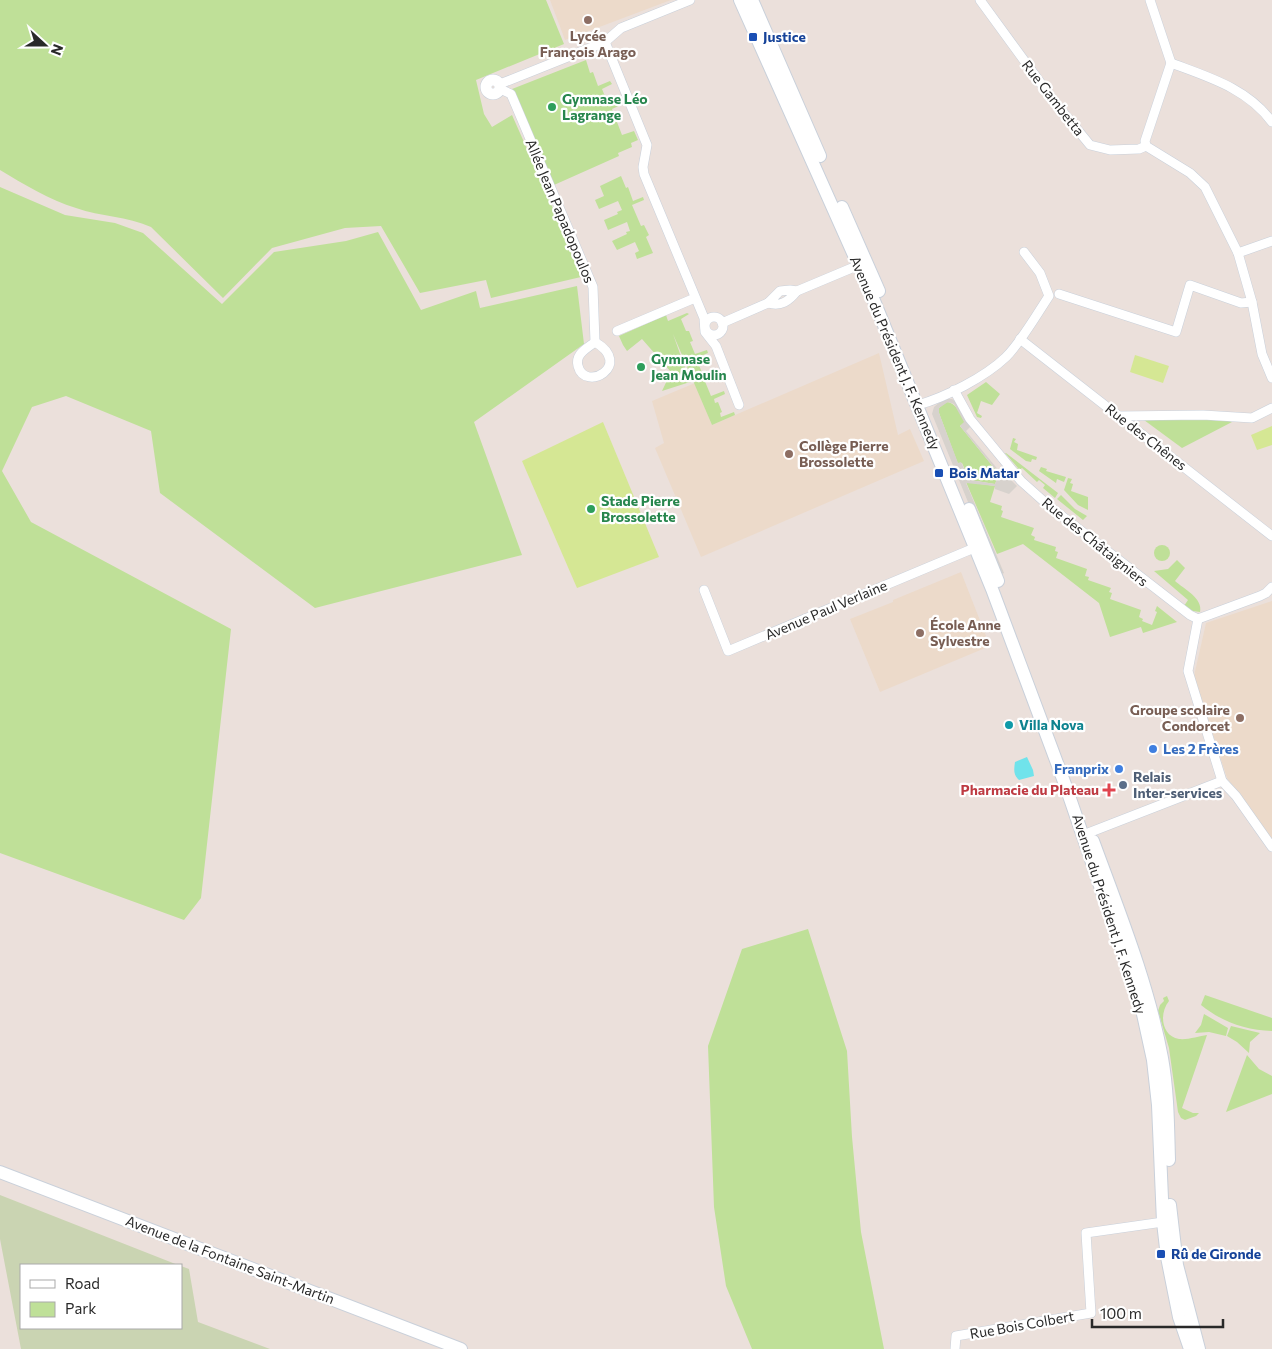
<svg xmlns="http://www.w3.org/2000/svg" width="1272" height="1349" viewBox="0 0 1272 1349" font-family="Commissioner,sans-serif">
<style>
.education{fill:#ecdaca}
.green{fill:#bfe098}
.cemetery{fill:#cad4b2}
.pitch{fill:#d5e794}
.plaza{fill:#d7d2cd;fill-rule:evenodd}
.water{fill:#70e3eb}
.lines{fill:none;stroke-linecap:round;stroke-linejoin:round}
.minor-casing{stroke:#c9d0da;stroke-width:10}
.tertiary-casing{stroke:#c9d0da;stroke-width:12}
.secondary-casing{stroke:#c9d0da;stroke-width:14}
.minor{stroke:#fff;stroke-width:9}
.tertiary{stroke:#fff;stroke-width:11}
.secondary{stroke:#fff;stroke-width:12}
.education-dot{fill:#8d6e63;stroke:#fff;stroke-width:2}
.transit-dot{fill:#1a4fb4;stroke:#fff;stroke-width:2}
.leisure-dot{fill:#2e9e5b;stroke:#fff;stroke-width:2}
.culture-dot{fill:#0f9aa8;stroke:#fff;stroke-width:2}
.shop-dot{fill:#3f7fe0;stroke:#fff;stroke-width:2}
.service-dot{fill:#5c6f8a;stroke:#fff;stroke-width:2}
.health-dot{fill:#e0444e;stroke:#fff;stroke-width:2}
.labels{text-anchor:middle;stroke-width:4.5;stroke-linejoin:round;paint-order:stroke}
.education-label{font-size:14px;font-weight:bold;fill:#785e54;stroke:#fff;text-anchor:start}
.transit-label{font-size:14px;font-weight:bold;fill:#164399;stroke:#fff;text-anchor:start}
.street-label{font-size:14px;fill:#292929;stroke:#fff}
.leisure-label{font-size:14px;font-weight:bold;fill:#27864d;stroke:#fff;text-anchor:start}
.culture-label{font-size:14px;font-weight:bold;fill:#0d838f;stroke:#fff;text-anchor:start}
.shop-label{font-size:14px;font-weight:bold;fill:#366cbe;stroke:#fff;text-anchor:start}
.service-label{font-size:14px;font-weight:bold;fill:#4e5e75;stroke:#fff;text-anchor:start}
.health-label{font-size:14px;font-weight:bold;fill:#be3a42;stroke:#fff;text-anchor:end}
</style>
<rect width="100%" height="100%" fill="#ebe0db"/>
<!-- education -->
<g class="education">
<polygon points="550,0 671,0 565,40"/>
<polygon points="879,353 898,435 910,429 924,461 701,557 655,448 664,443 652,401 695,383 712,425"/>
<polygon points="961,572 990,646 880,692 850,619 893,602 893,600"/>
<polygon points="1272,601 1272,841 1227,778 1194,676 1206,623"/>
</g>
<!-- green -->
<g class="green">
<path d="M0,0h546l18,44 -88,36 8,34 8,13 20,-12 35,79 34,83 -90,21 -5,-18 -66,13 -39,-67 -36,2 -73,20 -49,50 -72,-71c-24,-11 -50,-10 -75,-19 -26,-8 -53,-24 -76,-38z"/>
<polygon points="586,60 590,73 593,72 598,86 610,81 612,84 602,89 609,106 622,101 623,104 612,109 622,135 634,131 638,140 631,143 632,147 618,153 619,156 554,185 512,89"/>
<polygon points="621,176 626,188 628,187 633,201 643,197 644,200 632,205 641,226 644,225 649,235 646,237 653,253 637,259 635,253 639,251 635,242 617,250 612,241 627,234 626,232 630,231 627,222 608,230 604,220 618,214 617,212 622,210 618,201 599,209 595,200 604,196 600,186"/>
<polygon points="0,187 65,215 115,223 143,233 222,304 274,252 346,241 378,232 421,310 476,291 480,308 577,286 584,344 474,422 522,555 315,608 160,493 151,431 66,396 32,407 2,471 31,522 231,629 201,898 184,920 0,853"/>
<polygon points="687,313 689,314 681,319 686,331 689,331 693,341 690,342 695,354 707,350 708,353 696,358 703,375 715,371 717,374 704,379 711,396 724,391 725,394 714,399 715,403 718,402 722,412 720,413 721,417 734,412 735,415 712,425 673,334 690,382 662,391 671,372 642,339 627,351 623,345 619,336 666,315 668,321"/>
<polygon points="986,382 1000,394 992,405 981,401 977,413 982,416 981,418 977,417 967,395"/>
<path d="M946,402c10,0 14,12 19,20l-5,4 39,48 -4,10 -31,-5 -2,-5 4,-2 -4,-9 -4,1 -19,-51v-5z"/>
<polygon points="1144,420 1228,420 1232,422 1182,448"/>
<polygon points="1013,438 1016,439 1014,442 1018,444 1017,450 1037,457 1036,460 1032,459 1031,462 1026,461 1010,449"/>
<polygon points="1005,453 1006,453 1058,493 1055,498 1043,488 1045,485 1039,480 1037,482 1022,468 1017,472 1016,470 1018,468"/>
<polygon points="1041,467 1047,469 1046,471 1066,477 1064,482 1057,479 1056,483 1039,471"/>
<polygon points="1068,478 1072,479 1070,483 1073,484 1071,491 1088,497 1088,510 1078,505 1064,490"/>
<polygon points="966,482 995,486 990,502 1002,506 1001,510 1003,511 1001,517 1034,528 1031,535 1035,537 1034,540 1056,547 1055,551 1058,552 1056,558 1087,569 1085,576 1089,577 1088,580 1111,588 1109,592 1112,593 1110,599 1141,610 1139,617 1143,619 1142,621 1152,625 1157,612 1155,611 1157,606 1177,622 1143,633 1141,627 1110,637 1099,603 1023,544 997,554"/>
<polygon points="1061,495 1075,509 1087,516 1083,520 1057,499"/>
<circle cx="1162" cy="553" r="8"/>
<path d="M1177,560l8,8 -10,13c9,8 28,17 25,31l-7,-1 -9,-5 4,-6 -34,-29 14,-2z"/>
<polygon points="808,929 847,1051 852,1137 861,1232 884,1349 752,1349 726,1286 714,1207 708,1046 742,949"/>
<path d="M1205,995l67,23v13c-27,-1 -50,-9 -71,-26z"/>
<path d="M1167,996l2,5c-10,12 -8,35 10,38 9,1 20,-3 28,-4l-25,73 11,5h6l-3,3 -11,4 -4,-2 -3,-6 -9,-64 -11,-37 2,-6 4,-4 -1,-3z"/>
<polygon points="1204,1014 1228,1028 1226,1036 1209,1032 1195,1033 1201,1025"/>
<polygon points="1231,1026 1260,1033 1250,1042 1249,1053 1237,1042 1227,1036"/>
<polygon points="1247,1055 1259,1069 1272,1076 1272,1094 1226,1112"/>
</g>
<!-- cemetery -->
<polygon class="cemetery" points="0,1195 178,1265 21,1265 21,1328 181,1328 181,1266 189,1269 198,1322 270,1349 21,1349 0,1239"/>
<!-- pitch -->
<g class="pitch">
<polygon points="1135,355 1169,366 1163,383 1130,372"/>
<polygon points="603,422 659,557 577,588 522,461"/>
<polygon points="1272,426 1272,445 1257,450 1251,435"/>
</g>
<!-- plaza -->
<path class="plaza" d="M947,399h5l5,4 14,23 -5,5 34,41 6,-4 8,10 -3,2 6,6 -8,8 -14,-5v-3l-29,-3 38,90 -4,2 -23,-51 -45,-110 2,-7 6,-5zM948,402l6,2 10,18 -4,4 39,48 -4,10 -31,-5 -1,-5 3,-1 -5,-11 -3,1 -19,-50v-5z"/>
<!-- water -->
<path class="water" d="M1027,757l6,13 1,6 -15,4c-6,-5 -5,-11 -4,-18z"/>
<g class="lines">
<!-- minor casing -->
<g class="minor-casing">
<g id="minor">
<polyline points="980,0 1053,100 1090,145 1110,150 1139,149 1146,146"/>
<polyline points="605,42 647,145 643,167 644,174 704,318 705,332 716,346 739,405"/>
<path d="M1171,63c37,14 76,25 101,59"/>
<polyline points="500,84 605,42 621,28 690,0"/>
<polyline points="500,89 511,94 593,287 595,342"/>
<polyline points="1146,146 1190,173 1205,187 1238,253 1252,302 1262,354 1272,378"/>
<polyline points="1146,146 1145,141 1171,63 1150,0"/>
<polyline points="1238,253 1272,241"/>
<path d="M790,290l7,1c-8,10 -16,16 -29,12l12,-12z"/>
<polyline points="797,291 859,265"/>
<polyline points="1059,294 1176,332 1190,285 1241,303 1252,302"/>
<circle cx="714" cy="326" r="9"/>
<polyline points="722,323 768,303"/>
<polyline points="617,331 695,298"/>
<polyline points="1020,339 1272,536"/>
<path d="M595,342c39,23 -10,51 -17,24 -3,-12 8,-17 17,-24z"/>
<polyline points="954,390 970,419 1021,481 1049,506 1190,615 1198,619 1260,596 1266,593 1272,587"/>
<path d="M918,405c28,-8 67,-28 88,-48 15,-15 31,-43 43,-61l-9,-23 -16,-21"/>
<polyline points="1119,416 1203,415 1252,418 1272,408"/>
<polyline points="704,590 728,651 979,546"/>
<polyline points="1198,619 1188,671 1222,781 1236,796 1272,847"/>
<polyline points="1083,835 1222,781"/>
<polyline points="955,1349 956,1336 1091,1313 1086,1233 1163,1222"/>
</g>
</g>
<!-- tertiary casing -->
<g class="tertiary-casing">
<circle id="tertiary" cx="493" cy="87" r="7"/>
</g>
<!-- secondary casing -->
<g class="secondary-casing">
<g id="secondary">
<polyline points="740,0 870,291 992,589 1066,787 1141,1005 1153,1060 1158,1105 1163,1222 1167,1257 1179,1317 1190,1349"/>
<polyline points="752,0 820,156"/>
<polyline points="842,207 879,291"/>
<polyline points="969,509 998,581"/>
<path d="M1093,841c26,71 55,142 69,217 6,33 6,68 7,102"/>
<polyline points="0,1172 461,1349"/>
<polyline points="1170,1205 1177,1265 1199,1349"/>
</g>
</g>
<!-- minor -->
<use href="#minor" class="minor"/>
<!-- tertiary -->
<use href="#tertiary" class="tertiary"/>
<!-- secondary -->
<use href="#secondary" class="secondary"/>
</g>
<!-- markers -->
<g class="education-dot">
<circle cx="588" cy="20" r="5"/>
<circle cx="789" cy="454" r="5"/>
<circle cx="920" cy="633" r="5"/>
<circle cx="1240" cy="718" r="5"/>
</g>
<g class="transit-dot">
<rect x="748" y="32" width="10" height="10" rx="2.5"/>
<rect x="934" y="468" width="10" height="10" rx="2.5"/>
<rect x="1156" y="1249" width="10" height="10" rx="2.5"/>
</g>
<g class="leisure-dot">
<circle cx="552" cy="107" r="5"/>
<circle cx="641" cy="367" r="5"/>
<circle cx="591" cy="509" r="5"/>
</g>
<circle class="culture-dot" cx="1009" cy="725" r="5"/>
<g class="shop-dot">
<circle cx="1153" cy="749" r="5"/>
<circle cx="1119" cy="769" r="5"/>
</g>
<circle class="service-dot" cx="1123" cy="785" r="5"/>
<path class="health-dot" d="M1106.5 782.5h5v5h5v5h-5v5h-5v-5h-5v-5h5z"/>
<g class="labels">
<!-- education labels -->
<g class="education-label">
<text x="588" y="41" text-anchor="middle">Lycée<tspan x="588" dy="16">François Arago</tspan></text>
<text x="799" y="451">Collège Pierre<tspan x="799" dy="16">Brossolette</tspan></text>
<text x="930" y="630">École Anne<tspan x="930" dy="16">Sylvestre</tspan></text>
<text x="1230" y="715" text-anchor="end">Groupe scolaire<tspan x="1230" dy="16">Condorcet</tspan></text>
</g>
<!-- transit labels -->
<g class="transit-label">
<text x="763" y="42">Justice</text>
<text x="949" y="478">Bois Matar</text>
<text x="1171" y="1259">Rû de Gironde</text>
</g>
<!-- street labels -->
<g class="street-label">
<text transform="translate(1053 98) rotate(52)" y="5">Rue Gambetta</text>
<text transform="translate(560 211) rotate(67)" y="5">Allée Jean Papadopoulos</text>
<text transform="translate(895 353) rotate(67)" y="5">Avenue du Président J. F. Kennedy</text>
<text transform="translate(1146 437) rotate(38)" y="5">Rue des Chênes</text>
<text transform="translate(1095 542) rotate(39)" y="5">Rue des Châtaigniers</text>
<text transform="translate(826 610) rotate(-23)" y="5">Avenue Paul Verlaine</text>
<text transform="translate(1109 914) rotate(72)" y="5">Avenue du Président J. F. Kennedy</text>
<text transform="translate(230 1260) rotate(21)" y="5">Avenue de la Fontaine Saint-Martin</text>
<text transform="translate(1022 1325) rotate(-10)" y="5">Rue Bois Colbert</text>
</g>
<!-- leisure labels -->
<g class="leisure-label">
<text x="562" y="104">Gymnase Léo<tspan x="562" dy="16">Lagrange</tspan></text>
<text x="651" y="364">Gymnase<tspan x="651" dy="16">Jean Moulin</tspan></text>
<text x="601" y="506">Stade Pierre<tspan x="601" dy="16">Brossolette</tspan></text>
</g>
<!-- culture labels -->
<g class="culture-label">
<text x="1019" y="730">Villa Nova</text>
</g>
<!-- shop labels -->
<g class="shop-label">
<text x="1163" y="754">Les 2 Frères</text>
<text x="1109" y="774" text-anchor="end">Franprix</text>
</g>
<!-- service labels -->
<g class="service-label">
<text x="1133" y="782">Relais<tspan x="1133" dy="16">Inter-services</tspan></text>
</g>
<!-- health labels -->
<g class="health-label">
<text x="1099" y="795">Pharmacie du Plateau</text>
</g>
</g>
<!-- legend -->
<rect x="20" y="1264" width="162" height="65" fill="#ffffff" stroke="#a9a9a9"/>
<rect x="30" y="1280" width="25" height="8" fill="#ffffff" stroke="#a9a9a9"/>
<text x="65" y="1289" font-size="15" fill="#292929">Road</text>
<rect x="30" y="1302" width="25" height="15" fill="#bfe098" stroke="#a9a9a9"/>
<text x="65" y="1314" font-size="15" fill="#292929">Park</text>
<!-- north arrow -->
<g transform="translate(45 45) rotate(111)" stroke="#ffffff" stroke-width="4" paint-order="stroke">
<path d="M0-4L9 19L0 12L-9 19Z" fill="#292929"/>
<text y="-8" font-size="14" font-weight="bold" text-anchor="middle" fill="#292929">N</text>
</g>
<!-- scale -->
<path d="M1092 1319v8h131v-8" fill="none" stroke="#292929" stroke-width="2.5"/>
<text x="1100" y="1319" font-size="15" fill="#292929" stroke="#ffffff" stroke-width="4" paint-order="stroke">100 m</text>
</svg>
